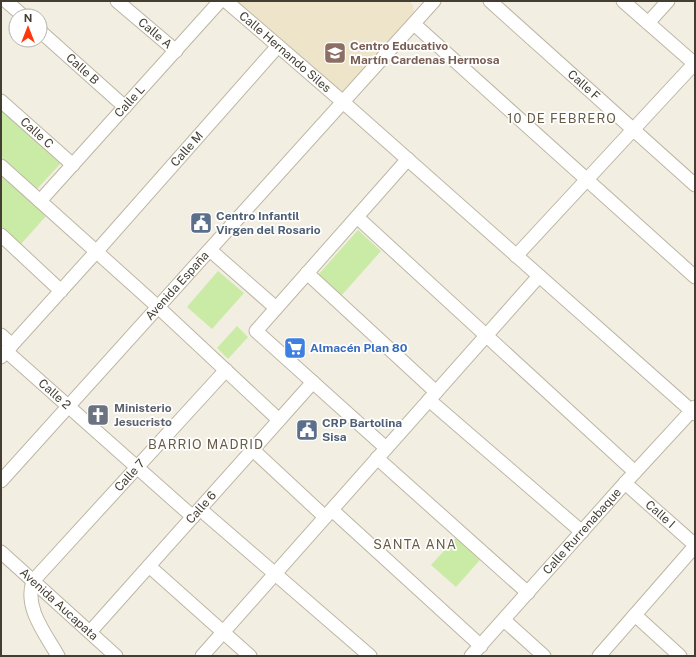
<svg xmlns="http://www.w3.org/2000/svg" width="696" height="657" viewBox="0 0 696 657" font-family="'Public Sans',sans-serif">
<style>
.education{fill:#ede4ca}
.park{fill:#caeba6}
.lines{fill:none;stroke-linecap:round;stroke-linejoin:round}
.minor-casing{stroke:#beb6a4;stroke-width:15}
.minor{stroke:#fff;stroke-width:13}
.labels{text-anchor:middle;stroke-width:3.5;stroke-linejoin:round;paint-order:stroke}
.street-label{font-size:12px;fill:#443e32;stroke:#fff}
.education-label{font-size:12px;font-weight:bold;fill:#785e54;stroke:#fff;text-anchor:start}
.service-label{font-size:12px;font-weight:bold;fill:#4e5e75;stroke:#fff;text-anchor:start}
.shop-label{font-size:12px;font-weight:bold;fill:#366cbe;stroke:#fff;text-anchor:start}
.worship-label{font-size:12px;font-weight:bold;fill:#5b616d;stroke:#fff;text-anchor:start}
.neighbourhood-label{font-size:13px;letter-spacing:1px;fill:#685c48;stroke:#fff}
</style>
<rect width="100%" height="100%" fill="#f3eee2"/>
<!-- education -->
<polygon class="education" points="233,1 409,1 413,5 414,13 342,93"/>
<!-- park -->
<g class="park">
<polygon points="1,108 62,162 37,189 1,157"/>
<polygon points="1,174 47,215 21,244 1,226"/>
<polygon points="358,230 381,251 341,296 318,275"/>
<polygon points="218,271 244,293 212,329 187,307"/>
<polygon points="237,326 248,337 228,359 217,348"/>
<polygon points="463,530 487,552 456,587 431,565"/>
</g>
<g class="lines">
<!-- minor casing -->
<g class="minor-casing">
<g id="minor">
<polyline points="6,1 23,16"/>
<path id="s1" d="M117,1l59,50"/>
<path id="s2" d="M226,1l117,101 352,312"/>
<path id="s3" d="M490,1l205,184"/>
<polyline points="623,1 695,64"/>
<polyline points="648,23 668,1"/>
<polyline points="414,24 695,277"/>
<path id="s4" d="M40,31l85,76"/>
<path id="s5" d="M1,101l72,64"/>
<polyline points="1,166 158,307 279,420"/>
<path id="s6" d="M40,201l180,-200"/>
<polyline points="357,217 635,472"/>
<polyline points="1,235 61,291"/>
<polyline points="210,250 276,308"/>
<polyline points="516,256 694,64"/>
<polyline points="307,273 436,392"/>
<polyline points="1,335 12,345"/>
<path id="s7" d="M6,351l187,166"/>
<path id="s8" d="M1,357l95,-105 182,-206"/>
<polyline points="429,400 582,532"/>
<polyline points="386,448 256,331 408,159"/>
<polyline points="253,450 325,517"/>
<polyline points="377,458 528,593"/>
<path id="s9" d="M1,481l433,-480"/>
<path id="s10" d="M625,483l70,62"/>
<polyline points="200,509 370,656"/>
<polyline points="332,510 481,646"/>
<path id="s11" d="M1,552l115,104"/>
<polyline points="149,566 250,656"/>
<polyline points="635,615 680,656"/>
<polyline points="504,620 544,656"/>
<path id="s12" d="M90,632l223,-250"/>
<path id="s13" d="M58,656c-13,-23 -34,-48 -25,-75l193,-211"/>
<polyline points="202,656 539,276"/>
<path id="s14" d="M471,656l154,-173 70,-76"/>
<polyline points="599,656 695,546"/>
</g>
</g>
<!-- minor -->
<use href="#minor" class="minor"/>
</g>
<!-- icons -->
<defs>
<g id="school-square" transform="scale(1.15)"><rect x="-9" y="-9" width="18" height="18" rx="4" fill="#8d6e63" stroke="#fff"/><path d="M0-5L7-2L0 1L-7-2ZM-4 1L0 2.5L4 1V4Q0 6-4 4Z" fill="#fff"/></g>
<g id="civic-square" transform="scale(1.15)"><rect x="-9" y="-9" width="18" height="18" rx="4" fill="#5c6f8a" stroke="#fff"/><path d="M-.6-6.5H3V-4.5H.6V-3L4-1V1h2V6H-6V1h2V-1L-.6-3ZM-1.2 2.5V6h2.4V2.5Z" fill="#fff"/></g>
<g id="supermarket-square" transform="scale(1.15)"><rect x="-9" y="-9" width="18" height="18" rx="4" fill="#3f7fe0" stroke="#fff"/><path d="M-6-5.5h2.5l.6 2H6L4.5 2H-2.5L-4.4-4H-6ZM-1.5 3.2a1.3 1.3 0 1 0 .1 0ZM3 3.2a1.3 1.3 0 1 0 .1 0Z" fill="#fff"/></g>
<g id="church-square" transform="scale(1.15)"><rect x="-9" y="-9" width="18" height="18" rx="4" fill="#6b7280" stroke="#fff"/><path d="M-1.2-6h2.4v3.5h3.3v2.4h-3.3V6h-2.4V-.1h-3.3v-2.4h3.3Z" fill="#fff"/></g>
</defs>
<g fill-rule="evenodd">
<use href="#school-square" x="335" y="53"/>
<use href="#civic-square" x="201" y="223"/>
<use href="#supermarket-square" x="295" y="348"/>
<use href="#church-square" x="98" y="415"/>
<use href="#civic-square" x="307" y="430"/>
</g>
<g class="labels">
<!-- street labels -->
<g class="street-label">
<text dy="4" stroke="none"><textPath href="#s1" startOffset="50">Calle A</textPath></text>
<text dy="4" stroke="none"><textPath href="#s2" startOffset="78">Calle Hernando Siles</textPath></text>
<text dy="4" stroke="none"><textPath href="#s4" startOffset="57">Calle B</textPath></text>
<text dy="4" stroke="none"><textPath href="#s3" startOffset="126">Calle F</textPath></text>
<text dy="4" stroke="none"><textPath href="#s6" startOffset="134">Calle L</textPath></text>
<text dy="4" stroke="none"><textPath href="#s5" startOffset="48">Calle C</textPath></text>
<text dy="4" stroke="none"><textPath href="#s8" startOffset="279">Calle M</textPath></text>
<text dy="4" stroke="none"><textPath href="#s9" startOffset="263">Avenida España</textPath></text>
<text dy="4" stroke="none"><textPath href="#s7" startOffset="65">Calle 2</textPath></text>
<text dy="4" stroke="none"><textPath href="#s13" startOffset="225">Calle 7</textPath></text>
<text dy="4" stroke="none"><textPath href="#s12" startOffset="167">Calle 6</textPath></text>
<text dy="4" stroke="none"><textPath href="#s10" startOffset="47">Calle I</textPath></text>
<text dy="4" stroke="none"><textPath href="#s14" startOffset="167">Calle Rurrenabaque</textPath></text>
<text dy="4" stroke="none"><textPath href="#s11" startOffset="78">Avenida Aucapata</textPath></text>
</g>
<!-- education labels -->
<g class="education-label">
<text x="350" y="50">Centro Educativo<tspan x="350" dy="14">Martín Cardenas Hermosa</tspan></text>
</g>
<!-- service labels -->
<g class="service-label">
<text x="216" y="220">Centro Infantil<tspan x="216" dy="14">Virgen del Rosario</tspan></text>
<text x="322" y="427">CRP Bartolina<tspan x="322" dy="14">Sisa</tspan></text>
</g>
<!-- shop labels -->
<g class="shop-label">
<text x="310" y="352">Almacén Plan 80</text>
</g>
<!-- worship labels -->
<g class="worship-label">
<text x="114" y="412">Ministerio<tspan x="114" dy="14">Jesucristo</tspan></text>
</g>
<!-- neighbourhood labels -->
<g class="neighbourhood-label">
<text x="562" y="123">10 DE FEBRERO</text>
<text x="206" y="449">BARRIO MADRID</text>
<text x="415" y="549">SANTA ANA</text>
</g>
</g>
<!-- border -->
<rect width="696" height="657" fill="none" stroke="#443e32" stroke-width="4"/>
<!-- north arrow -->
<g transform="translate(28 28)"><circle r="19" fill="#ffffff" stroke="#b4b2ad"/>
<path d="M0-3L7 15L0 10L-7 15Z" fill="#ff380c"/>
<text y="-6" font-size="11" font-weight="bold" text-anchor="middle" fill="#443e32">N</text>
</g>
</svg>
